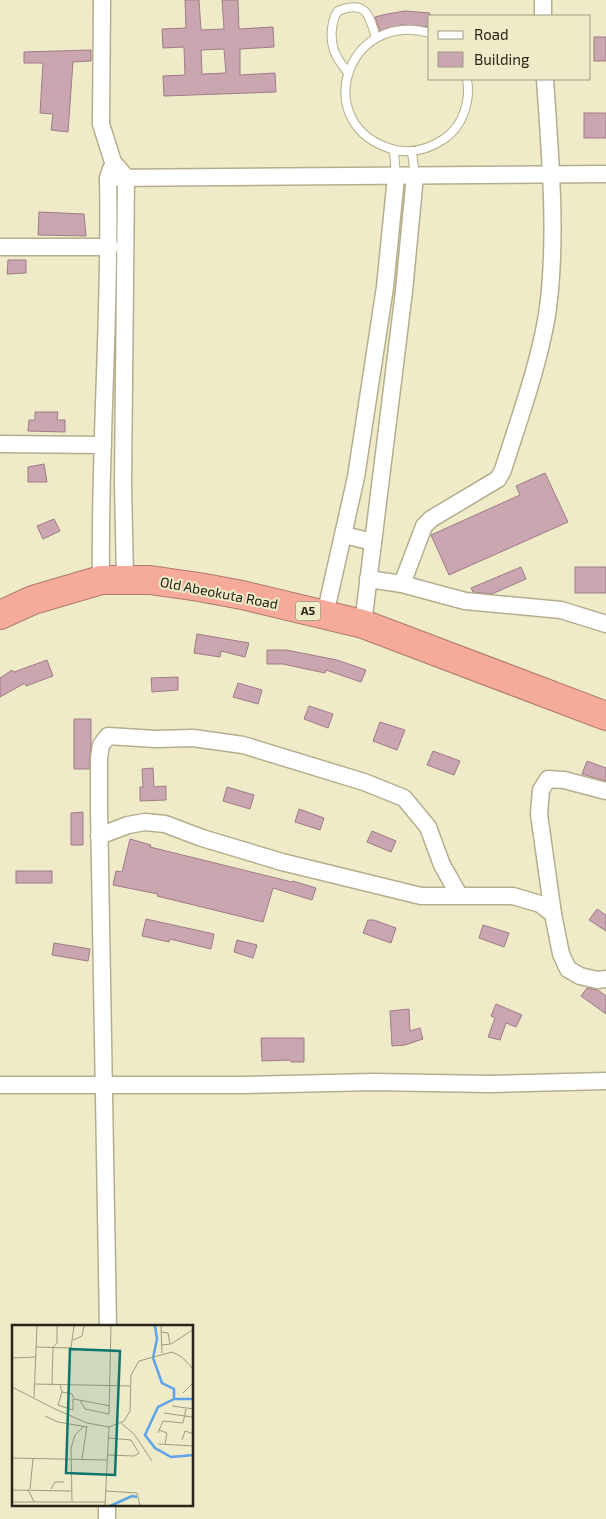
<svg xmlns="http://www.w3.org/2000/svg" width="606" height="1519" viewBox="0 0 606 1519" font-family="'Exo 2',sans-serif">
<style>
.building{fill:#caa6b1;stroke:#9f7c87;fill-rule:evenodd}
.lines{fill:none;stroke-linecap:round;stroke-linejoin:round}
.lane-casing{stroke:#b4ae8e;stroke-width:10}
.street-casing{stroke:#b4ae8e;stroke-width:19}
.highway-casing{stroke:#ae7b6c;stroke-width:30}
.lane{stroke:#fff;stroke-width:8}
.street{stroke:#fff;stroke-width:16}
.highway{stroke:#f6aa9a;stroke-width:28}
.labels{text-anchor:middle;stroke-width:4;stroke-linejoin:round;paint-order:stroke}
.shield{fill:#efeac8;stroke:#63604d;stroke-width:1}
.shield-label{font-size:12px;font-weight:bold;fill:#272518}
.street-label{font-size:14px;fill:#272518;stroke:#efeac8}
.inset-river{fill:none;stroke:#5da3ec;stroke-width:2.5}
.inset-road{fill:none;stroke:#9f9b82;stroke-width:1}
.view{fill:#0f766e;fill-opacity:0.15;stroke:#0f766e;stroke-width:2.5}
.inset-edge{fill:none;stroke:#272518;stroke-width:2.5}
</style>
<rect width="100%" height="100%" fill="#efeac8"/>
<!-- building -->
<g class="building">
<path d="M185,0h14l2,30 23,-1 -2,-29h16l1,29 34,-2 1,20 -34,2v26l35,-2 1,19 -112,4 -1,-20 22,-1 -1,-28 -21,1 -1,-19 24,-1zM224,49l2,24 -24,1 -1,-24z"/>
<polygon points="405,11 430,13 430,27 401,25 380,31 375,17 387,14"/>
<rect x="594" y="37" width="12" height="24"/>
<polygon points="91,50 91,61 73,62 68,132 51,130 53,114 40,113 43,63 24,63 24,52"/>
<rect x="584" y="113" width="22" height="25"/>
<polygon points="39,212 84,214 86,236 38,235"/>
<polygon points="8,260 26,260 26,273 7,274"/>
<polygon points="35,412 58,412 57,420 65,420 65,432 28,431 29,420 35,420"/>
<polygon points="44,464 47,482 28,482 28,467"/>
<polygon points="545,473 568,522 449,575 431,535 520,495 516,486"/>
<polygon points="54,519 60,531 43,539 37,526"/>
<polygon points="521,567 526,579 492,594 473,592 471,588"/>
<rect x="575" y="567" width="31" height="26"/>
<polygon points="197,634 249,643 245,657 221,651 220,657 194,653"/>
<polygon points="267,650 286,650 337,660 366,670 361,682 326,670 325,673 283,664 267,664"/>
<polygon points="47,660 53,676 26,686 25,683 0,697 0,678 12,670 14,672"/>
<polygon points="178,677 178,690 152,692 151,678"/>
<polygon points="238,683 262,690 258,704 233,697"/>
<polygon points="309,706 333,714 328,728 304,719"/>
<polygon points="74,719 91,719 91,743 89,769 74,769"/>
<polygon points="380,722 405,730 397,750 373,741"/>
<polygon points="433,751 460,761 454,775 427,765"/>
<polygon points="587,761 606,768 606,781 582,774"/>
<polygon points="153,768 154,787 166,786 166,800 140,801 140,787 143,787 142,769"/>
<polygon points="227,787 254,795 250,809 223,801"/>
<polygon points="299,809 324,818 320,830 295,822"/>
<polygon points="83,812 83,845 71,845 71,813"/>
<polygon points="372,831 396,841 391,852 367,842"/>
<polygon points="130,839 151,845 150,847 292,882 293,881 316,888 312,900 273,888 263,922 157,896 158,894 113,885 116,871 122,872"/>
<rect x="16" y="871" width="36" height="12"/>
<polygon points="597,909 606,915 606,931 589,920"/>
<polygon points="146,919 214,934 211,949 170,939 169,942 142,936"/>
<polygon points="368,920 374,920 396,928 391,943 363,933"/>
<polygon points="483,925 509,933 504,947 479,938"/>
<polygon points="237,940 257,945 253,958 234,952"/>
<polygon points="54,943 90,949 88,961 52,955"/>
<polygon points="587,988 598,990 606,996 606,1014 581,996"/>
<polygon points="496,1004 522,1015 516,1027 506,1023 500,1040 488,1037 495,1018 491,1016"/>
<polygon points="409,1009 410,1031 420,1028 423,1039 405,1045 392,1046 390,1011"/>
<polygon points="261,1038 304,1038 304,1062 291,1062 291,1060 262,1061"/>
</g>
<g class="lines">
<!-- lane casing -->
<g class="lane-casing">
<g id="lane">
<path d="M430,33c-83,-23 -118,87 -44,114 20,8 40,4 58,-8 19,-13 27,-38 23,-60"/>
<path d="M348,73c-5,-7 -12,-15 -14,-23 -4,-11 -3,-30 4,-39 28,-11 31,3 38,27"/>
<polyline points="394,151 396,176"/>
<polyline points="412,152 415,176"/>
</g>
</g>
<!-- street casing -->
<g class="street-casing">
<g id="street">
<polyline points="102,0 101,124 113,162 126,177 123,483 125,580"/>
<polyline points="543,16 543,0"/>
<polyline points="108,178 606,174"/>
<polyline points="0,247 110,247"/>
<polyline points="0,444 103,445"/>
<polyline points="344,535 373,542"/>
<polyline points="368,579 402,584 465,601 561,610 606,624"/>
<path d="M101,580c-2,-134 10,-268 7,-402l3,-9"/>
<path d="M402,584l22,-58 7,-7 67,-40 5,-9c16,-51 35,-102 44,-155 11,-75 3,-161 -2,-236"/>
<polyline points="325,615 356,477 385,287 396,177"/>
<polyline points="363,624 404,291 415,176"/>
<polyline points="99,836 128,825 145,822 165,824 202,838 282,862 421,896 513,896 540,904 553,914 561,954 568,969 580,976 597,980 606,979"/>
<polyline points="553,914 539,814 541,790 548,779 564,780 606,791"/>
<polyline points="0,1085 244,1085 373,1082 490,1084 606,1081"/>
<polyline points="108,1326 99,809 99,758 101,745 108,736 156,739 193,738 243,745 364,782 404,798 428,827 442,865 459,895"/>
<polyline points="107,1505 107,1519"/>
</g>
</g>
<!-- highway casing -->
<g class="highway-casing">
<polyline id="highway" points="0,615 33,600 101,580 150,580 199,587 242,595 363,624 606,716"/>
</g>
<!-- lane -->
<use href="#lane" class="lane"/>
<!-- street -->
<use href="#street" class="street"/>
<!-- highway -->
<use href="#highway" class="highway"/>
</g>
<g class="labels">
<!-- shield labels -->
<rect class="shield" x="295.5" y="601.5" width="25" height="19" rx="4"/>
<g class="shield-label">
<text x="308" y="615">A5</text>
</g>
<!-- street labels -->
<g class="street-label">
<text transform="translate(219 593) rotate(11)" y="5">Old Abeokuta Road</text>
</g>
</g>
<!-- overview -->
<g transform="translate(12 1325)">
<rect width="181" height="181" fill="#efeac8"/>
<path class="inset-river" d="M143,1l2,13 -4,19 9,25 12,6v10l-16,8 -13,28 10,13 16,9 23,-2M162,74h20M98,181l22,-10 5,1"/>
<path class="inset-road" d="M149,1l1,27M149,7l7,1 2,11M61,15l9,-4 2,-10M149,20l10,-1 23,-15M24,22l35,1 3,-22M0,33l24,-1M23,59l95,2M40,60l1,-38 4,-4v-17M48,60l2,7 10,2 2,5 36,7M0,62l43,22 32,14 22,4 15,-6 6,-10 1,-36 8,-14 33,-9 10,5 12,13M50,67l-4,13 15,5v-11M171,68l11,-11M22,72l3,-71M68,75l5,9 24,5 2,-88M160,81l22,3M152,88l28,4M33,91l13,6 29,5M109,98l13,11 18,27M147,105l8,3 -2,11M146,108l5,-12 20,2 3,-14M170,115l3,-9 9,3M146,119l36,2M95,130l27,1 5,-3 -8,-13 -23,-2M0,133l95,2M70,134l5,-33M16,164l6,13h71M18,164l3,-30M39,164l4,-7h9M0,165l59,1M94,166l31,2 3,13M60,176l-1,-53 4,-13 9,-9M0,177h22M93,181l4,-79"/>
<path class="view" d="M58,24l50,2 -5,124 -49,-2z"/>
<rect width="181" height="181" class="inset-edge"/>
</g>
<!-- legend -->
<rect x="428" y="15" width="162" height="65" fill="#efeac8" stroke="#9f9b82"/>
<rect x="438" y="31" width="25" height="8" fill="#ffffff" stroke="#9f9b82"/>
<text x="474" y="40" font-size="15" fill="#272518">Road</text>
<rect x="438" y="52" width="25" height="15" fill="#caa6b1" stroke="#9f9b82"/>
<text x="474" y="65" font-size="15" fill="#272518">Building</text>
</svg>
